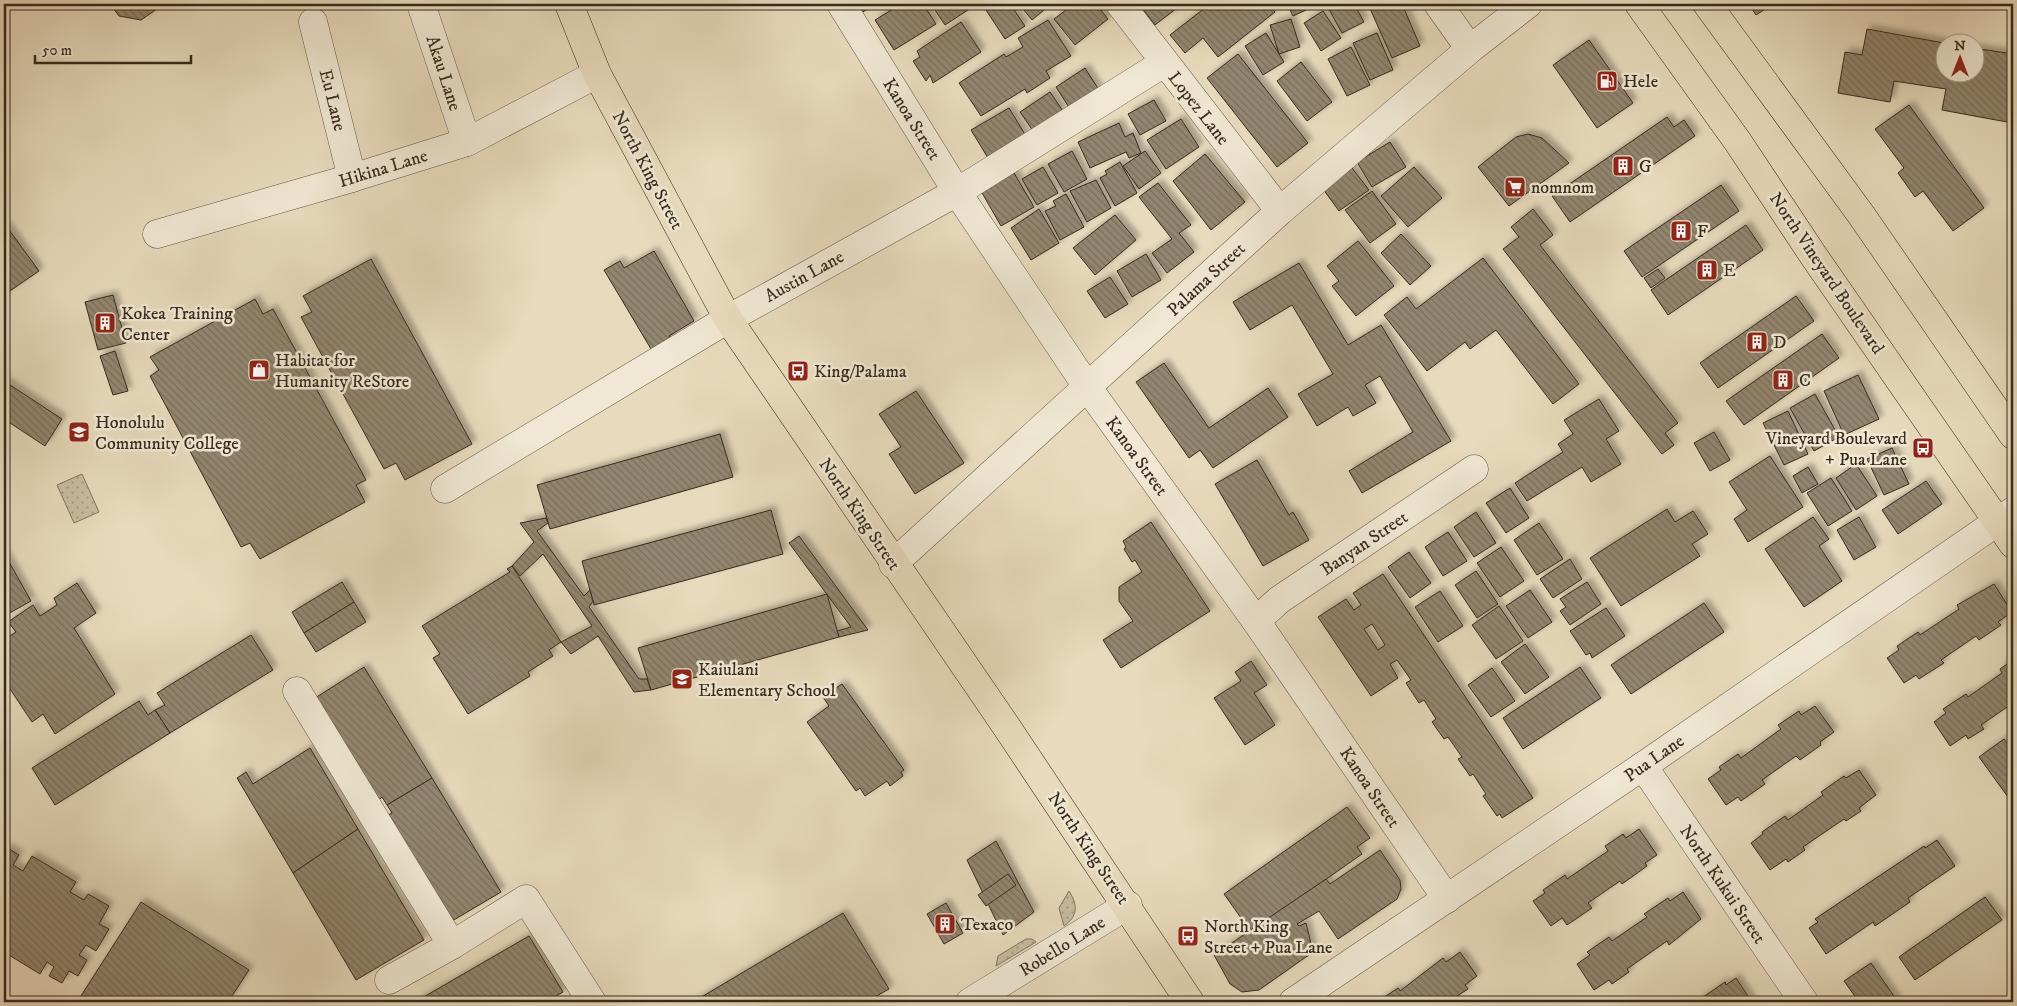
<svg xmlns="http://www.w3.org/2000/svg" width="2017" height="1006" viewBox="0 0 2017 1006" font-family="'IM FELL DW Pica',serif">
<style>
.grass{fill:url(#grass-dots);stroke:#807460}
.building{fill:url(#building-back-hatch);stroke:#372a1d;fill-rule:evenodd;filter:url(#shadow)}
.lines{fill:none;stroke-linecap:round;stroke-linejoin:round}
.minor-casing{stroke:#635645;stroke-width:29}
.major-casing{stroke:#372a1d;stroke-width:29}
.minor{stroke:#f0e8d4;stroke-width:28}
.major{stroke:#e8dbbd;stroke-width:28}
.labels{text-anchor:middle;stroke-width:5;stroke-linejoin:round;paint-order:stroke}
.street-label{font-size:18px;fill:#372a1d;stroke:#f0e8d4}
.poi-label{font-size:18px;fill:#372a1d;stroke:#f0e8d4;text-anchor:start}
</style>
<defs>
<pattern id="grass-dots" width="8" height="8" patternUnits="userSpaceOnUse" patternTransform="scale(1.25)"><rect width="8" height="8" fill="#cabda2"/><path d="M2 2h.1M6 6h.1" fill="none" stroke="#a59a83" stroke-width="1.8" stroke-linecap="round"/></pattern>
<pattern id="building-back-hatch" width="6" height="6" patternUnits="userSpaceOnUse" patternTransform="scale(1.25)"><rect width="6" height="6" fill="#938670"/><path d="M-1 5l2 2M0 0l6 6M5-1l2 2" fill="none" stroke="#796e5b"/></pattern>
<filter id="shadow"><feDropShadow dx="4.5" dy="-4.5" stdDeviation="2.5" flood-color="#0004"/></filter>
</defs>
<rect width="100%" height="100%" fill="#e8dbbd"/>
<filter id="stains"><feTurbulence type="fractalNoise" baseFrequency=".004" numOctaves="4"/><feColorMatrix values="0 0 0 0 .2 0 0 0 0 .09 0 0 0 0 .02 0 0 0 .5 -.17"/></filter>
<radialGradient id="worn" r=".72"><stop offset=".6" stop-color="#630" stop-opacity="0"/><stop offset="1" stop-color="#630" stop-opacity=".3"/></radialGradient>
<!-- grass -->
<g class="grass">
<polygon points="82,474 99,512 74,523 57,485"/>
<path d="M1069,891c9,14 9,25 -5,35l-5,-18z"/>
<polygon points="1026,939 1032,939 1036,942 996,966 998,956"/>
</g>
<!-- building -->
<g class="building">
<polygon points="110,4 164,4 141,20 119,16"/>
<polygon points="855,4 876,4 861,13"/>
<polygon points="901,4 923,4 936,24 894,50 875,20"/>
<polygon points="931,4 972,4 974,6 945,25"/>
<polygon points="982,4 1010,4 1025,26 1005,39"/>
<polygon points="1019,4 1049,4 1050,5 1032,20"/>
<polygon points="1074,4 1096,4 1108,19 1075,45 1054,19"/>
<polygon points="1139,4 1174,4 1177,8 1155,25"/>
<polygon points="1210,4 1268,4 1275,12 1218,57 1203,38 1185,53 1170,35"/>
<polygon points="1287,4 1319,4 1293,16"/>
<polygon points="1326,4 1354,4 1364,22 1342,33"/>
<polygon points="1368,4 1402,4 1420,46 1392,58"/>
<polygon points="1749,4 1773,4 1756,15"/>
<polygon points="1323,11 1341,38 1321,51 1304,23"/>
<polygon points="1291,19 1300,47 1279,54 1270,25"/>
<polygon points="1048,20 1071,56 1046,71 1050,78 1027,93 1025,89 981,116 959,83 1004,54 1006,57 1023,47 1018,38"/>
<polygon points="961,22 981,52 933,83 930,75 926,81 913,61 920,57 917,51"/>
<polygon points="1867,29 1944,43 1944,72 1974,72 1974,48 2013,54 2013,85 2007,122 1942,110 1946,89 1894,81 1890,102 1838,93 1845,52 1862,55"/>
<polygon points="1266,33 1284,62 1263,75 1245,46"/>
<polygon points="1377,33 1393,70 1370,80 1353,43"/>
<polygon points="1589,40 1633,103 1597,128 1553,65"/>
<polygon points="1351,47 1370,85 1347,96 1328,59"/>
<polygon points="1238,54 1308,143 1277,167 1207,78"/>
<polygon points="1301,62 1332,102 1307,121 1277,81"/>
<polygon points="1085,68 1099,90 1070,109 1056,87"/>
<polygon points="1050,92 1063,111 1033,131 1020,112"/>
<polygon points="1154,100 1166,121 1140,135 1128,114"/>
<polygon points="1909,105 1984,208 1953,231 1923,191 1915,197 1898,173 1904,168 1875,129"/>
<polygon points="1009,108 1026,136 988,158 971,130"/>
<polygon points="1667,117 1674,127 1684,120 1695,136 1570,222 1552,196"/>
<polygon points="1181,119 1199,147 1166,169 1147,140"/>
<polygon points="1119,123 1125,137 1133,133 1141,153 1129,158 1126,152 1090,168 1078,142"/>
<polygon points="1528,134 1542,138 1569,163 1509,206 1478,167 1516,137"/>
<polygon points="1390,142 1406,167 1372,187 1357,162"/>
<polygon points="1072,151 1087,179 1064,192 1048,164"/>
<polygon points="1145,151 1161,173 1139,189 1123,166"/>
<polygon points="1205,154 1245,202 1211,230 1173,181"/>
<polygon points="1120,162 1137,193 1115,206 1100,178 1107,174 1105,171"/>
<polygon points="1043,167 1058,193 1037,205 1022,179"/>
<polygon points="1414,167 1442,198 1408,227 1381,196"/>
<polygon points="1352,168 1369,190 1339,211 1323,189"/>
<polygon points="1014,173 1034,207 1001,226 981,191"/>
<polygon points="1096,180 1111,208 1087,222 1070,191"/>
<polygon points="1158,183 1191,225 1179,233 1194,252 1167,273 1152,253 1172,239 1139,197"/>
<polygon points="1721,185 1739,211 1642,277 1624,251"/>
<polygon points="1372,191 1396,224 1370,243 1345,210"/>
<polygon points="1066,194 1084,227 1060,240 1045,211 1056,206 1053,201"/>
<polygon points="1039,209 1059,243 1031,260 1011,228"/>
<polygon points="1533,209 1553,235 1540,245 1678,423 1665,433 1674,445 1662,454 1503,249 1519,237 1511,227"/>
<polygon points="1115,215 1136,240 1095,275 1073,248"/>
<polygon points="4,223 39,271 4,295"/>
<polygon points="1746,225 1763,250 1668,315 1651,290"/>
<polygon points="1401,234 1431,266 1410,285 1381,253"/>
<polygon points="1358,241 1394,286 1356,316 1332,286 1339,281 1327,266"/>
<polygon points="654,251 694,321 669,336 672,343 654,354 604,270 620,261 624,268"/>
<polygon points="1146,254 1161,280 1132,297 1117,271"/>
<polygon points="1483,258 1579,384 1553,404 1496,330 1470,349 1465,342 1427,371 1384,315 1407,297 1416,309"/>
<polygon points="371,259 472,444 405,480 396,463 384,469 301,317 312,312 303,296"/>
<polygon points="1299,263 1348,345 1381,325 1451,441 1362,493 1349,471 1413,432 1380,376 1365,385 1376,403 1353,416 1348,407 1317,426 1298,394 1333,374 1292,305 1250,330 1233,302"/>
<polygon points="1658,269 1665,278 1651,288 1644,278"/>
<polygon points="1110,277 1128,304 1105,318 1087,291"/>
<polygon points="113,295 126,343 98,350 85,302"/>
<polygon points="1796,296 1814,321 1718,388 1700,363"/>
<polygon points="255,299 263,314 273,309 366,480 356,485 365,502 260,559 250,543 241,547 150,376 159,370 150,357"/>
<polygon points="1822,334 1839,358 1744,425 1726,401"/>
<polygon points="115,351 128,391 113,395 100,356"/>
<polygon points="1164,363 1209,428 1268,388 1288,417 1213,468 1200,450 1189,458 1136,382"/>
<polygon points="1858,375 1879,419 1844,435 1824,391"/>
<polygon points="4,381 62,419 45,446 4,419"/>
<polygon points="916,391 964,463 915,494 889,454 901,447 879,414"/>
<polygon points="1815,394 1839,437 1814,451 1790,408"/>
<polygon points="1599,399 1619,431 1606,439 1621,464 1591,482 1582,467 1527,501 1515,483 1563,452 1558,444 1573,434 1564,420"/>
<polygon points="1788,411 1808,454 1784,465 1763,423"/>
<polygon points="1714,432 1730,460 1710,471 1694,443"/>
<polygon points="720,434 733,477 550,529 537,485"/>
<polygon points="1892,448 1909,484 1884,495 1867,459"/>
<polygon points="1770,456 1803,507 1748,542 1734,519 1747,510 1729,482"/>
<polygon points="1257,460 1289,515 1293,512 1309,540 1263,566 1215,484"/>
<polygon points="1856,464 1877,496 1856,510 1836,478"/>
<polygon points="1808,467 1818,484 1802,493 1793,476"/>
<polygon points="1831,478 1852,511 1828,526 1807,493"/>
<polygon points="1926,481 1942,504 1898,534 1882,510"/>
<polygon points="1510,488 1529,518 1506,533 1486,503"/>
<polygon points="1667,509 1675,522 1693,511 1708,534 1692,544 1700,556 1621,606 1590,558"/>
<polygon points="771,510 783,554 594,605 582,561"/>
<polygon points="1476,512 1496,543 1474,557 1454,527"/>
<polygon points="1813,517 1829,539 1819,546 1842,581 1804,607 1765,549"/>
<polygon points="1859,517 1876,547 1854,560 1837,530"/>
<polygon points="546,518 548,523 537,531 584,596 590,590 593,601 589,607 639,679 647,679 651,690 634,692 598,636 571,654 561,642 592,626 543,554 520,576 512,566 534,542 520,523"/>
<polygon points="1151,522 1210,611 1121,668 1103,640 1133,621 1119,601 1119,587 1142,572 1135,560 1132,562 1124,549 1126,547 1123,541"/>
<polygon points="1539,523 1563,559 1537,575 1514,540"/>
<polygon points="1448,532 1467,561 1443,576 1425,547"/>
<polygon points="799,536 868,630 839,637 837,631 851,627 789,543"/>
<polygon points="1501,547 1524,581 1500,597 1477,563"/>
<polygon points="1409,552 1431,583 1410,598 1388,567"/>
<polygon points="4,553 31,601 6,615 4,612"/>
<polygon points="1570,559 1582,579 1553,598 1540,579"/>
<polygon points="512,566 561,642 549,650 553,656 528,672 530,676 468,714 433,658 440,654 422,626 510,572 507,569"/>
<polygon points="1476,571 1498,604 1477,618 1455,585"/>
<path d="M1383,574l150,224 -31,20 -2,-4 -3,2 -14,-20 3,-2 -13,-20 -3,2 -12,-17 4,-2 -14,-20 -4,2 -12,-17 4,-3 -12,-19 -5,3 -13,-20 5,-3 -14,-20 -7,4 8,14 -27,18 -53,-79 28,-18 8,11 7,-5 -8,-12zM1372,624l13,21 -7,5 -14,-21z"/>
<polygon points="342,582 354,602 304,633 292,612"/>
<polygon points="1587,582 1601,604 1570,625 1560,611 1566,607 1560,599"/>
<polygon points="77,583 96,613 74,628 115,694 55,734 43,714 32,722 4,680 4,640 16,632 8,622 33,605 40,616 57,605 54,598"/>
<polygon points="1994,584 2012,612 1998,622 2001,625 1979,640 1976,636 1941,660 1944,663 1919,679 1916,675 1904,683 1887,658 1899,650 1897,646 1918,632 1920,635 1959,609 1957,605"/>
<polygon points="1530,590 1552,622 1528,638 1506,606"/>
<polygon points="1440,591 1463,626 1438,642 1415,607"/>
<polygon points="827,594 839,637 651,690 638,648"/>
<polygon points="354,602 366,622 316,652 304,633"/>
<polygon points="1704,603 1724,632 1631,694 1611,665"/>
<polygon points="1499,606 1523,641 1496,659 1472,625"/>
<polygon points="1606,608 1625,636 1592,658 1590,653 1586,655 1570,631"/>
<polygon points="251,635 273,670 170,733 155,710 165,705 157,693"/>
<polygon points="1525,644 1549,677 1525,694 1501,662"/>
<polygon points="2013,660 2013,703 1981,725 1984,729 1968,739 1966,735 1950,746 1934,722 1946,713 1943,709 1966,694 1968,697 2002,673 2000,669"/>
<polygon points="1251,661 1267,685 1254,693 1275,725 1245,745 1214,698 1241,681 1235,672"/>
<polygon points="364,667 432,778 387,805 382,797 379,800 315,698"/>
<polygon points="1580,667 1601,698 1523,749 1503,718"/>
<polygon points="1492,668 1515,701 1491,717 1468,685"/>
<polygon points="842,684 904,770 901,772 903,776 890,786 887,781 865,796 860,788 856,791 807,722 829,706 823,697"/>
<polygon points="139,701 148,715 155,710 170,733 55,805 32,768"/>
<polygon points="1815,706 1834,732 1820,742 1821,745 1800,760 1796,756 1762,780 1765,784 1741,801 1738,797 1726,805 1708,779 1721,770 1719,767 1738,754 1741,758 1781,729 1778,725 1799,711 1801,715"/>
<polygon points="2004,739 2013,752 2013,804 1979,757"/>
<polygon points="310,748 358,829 293,873 237,778 246,772 253,784"/>
<polygon points="1859,770 1876,795 1859,808 1861,811 1846,821 1844,819 1803,847 1805,850 1788,862 1786,859 1770,870 1751,843 1763,834 1762,832 1785,816 1788,820 1823,795 1821,792 1844,776 1846,778"/>
<polygon points="432,778 501,892 452,921 388,815 392,813 387,805"/>
<polygon points="1347,807 1370,838 1357,847 1362,854 1251,932 1224,894"/>
<polygon points="358,829 424,940 356,980 293,873"/>
<polygon points="1639,829 1657,855 1645,863 1647,866 1622,884 1620,881 1588,903 1592,908 1567,925 1562,918 1551,926 1533,901 1545,893 1543,890 1565,875 1567,879 1608,851 1605,846 1623,834 1626,838"/>
<polygon points="1937,840 1955,866 1908,898 1910,902 1875,926 1873,922 1826,954 1809,928 1818,922 1815,919 1924,846 1925,848"/>
<polygon points="996,841 1034,912 1003,935 967,860"/>
<polygon points="6,847 19,855 13,865 23,871 32,856 76,882 70,892 84,900 88,894 109,906 99,924 109,929 96,951 86,945 79,955 87,960 78,976 69,971 62,983 49,976 54,967 47,962 40,974 4,952 4,851"/>
<polygon points="1380,850 1400,880 1401,889 1397,899 1338,939 1319,911 1297,924 1299,926 1306,923 1313,952 1259,990 1242,992 1230,984 1214,955 1326,879 1330,884"/>
<polygon points="1008,874 1016,885 986,906 978,895"/>
<polygon points="1683,892 1701,919 1669,945 1667,941 1627,969 1629,972 1612,984 1609,980 1594,990 1577,964 1590,955 1587,952 1609,937 1612,941 1647,917 1644,914 1668,898 1670,901"/>
<polygon points="1985,897 2002,920 1915,980 1899,957"/>
<polygon points="141,902 249,970 228,1002 84,1002 79,999"/>
<polygon points="946,903 963,933 944,944 927,914"/>
<polygon points="843,913 889,989 866,1002 693,1002"/>
<polygon points="529,936 563,992 545,1002 415,1002"/>
<polygon points="1460,952 1477,976 1465,985 1468,989 1448,1002 1377,1002 1398,988 1400,991 1443,958 1446,962"/>
<polygon points="1871,963 1898,1002 1859,1002 1844,981"/>
<polygon points="1736,978 1752,1002 1696,1002 1725,982 1726,985"/>
</g>
<g class="lines">
<!-- minor casing -->
<g class="minor-casing">
<g id="minor">
<polyline points="421,4 467,142"/>
<polyline points="841,4 957,192 1088,388 1256,621 1447,899"/>
<polyline points="1120,4 1280,211"/>
<polyline points="1438,4 1470,49"/>
<polyline points="313,22 352,178"/>
<polyline points="157,234 352,178 467,142 597,74"/>
<polyline points="445,489 728,319 957,192 1164,63"/>
<polyline points="893,564 1280,211 1470,49 1528,4"/>
<polyline points="1256,621 1279,600 1474,469"/>
<polyline points="297,691 452,945 526,899 592,1002"/>
<polyline points="1643,766 1804,1002"/>
<polyline points="389,980 452,945"/>
<polyline points="970,1002 1128,905"/>
<polyline points="1293,1002 1643,766 2013,511"/>
</g>
</g>
<!-- major casing -->
<g class="major-casing">
<g id="major">
<polyline points="569,4 597,74 728,319 1006,726 1190,1002"/>
<polyline points="1639,4 1738,142 1813,255 2013,544"/>
<polyline points="1707,4 1862,216 2013,435"/>
</g>
</g>
<!-- minor -->
<use href="#minor" class="minor"/>
<!-- major -->
<use href="#major" class="major"/>
</g>
<!-- icons -->
<defs>
<g id="fuel-square" transform="scale(1.125)"><rect x="-9" y="-9" width="18" height="18" rx="4" fill="#8f2418" stroke="#f0e8d4"/><path d="M-5.5-6h7V0h2V4h1.3V-2.5L3-4.5l.8-.8L6-3V5H2.5V1h-1V6h-7ZM-4.2-4.7v3.2H.2V-4.7Z" fill="#fff"/></g>
<g id="building-square" transform="scale(1.125)"><rect x="-9" y="-9" width="18" height="18" rx="4" fill="#8f2418" stroke="#f0e8d4"/><path d="M-4-6H4V6H1V3H-1V6H-4ZM-2.5-4.3h1.7v1.8h-1.7ZM.8-4.3h1.7v1.8H.8ZM-2.5-1h1.7V.8h-1.7ZM.8-1h1.7V.8H.8Z" fill="#fff"/></g>
<g id="supermarket-square" transform="scale(1.125)"><rect x="-9" y="-9" width="18" height="18" rx="4" fill="#8f2418" stroke="#f0e8d4"/><path d="M-6-5.5h2.5l.6 2H6L4.5 2H-2.5L-4.4-4H-6ZM-1.5 3.2a1.3 1.3 0 1 0 .1 0ZM3 3.2a1.3 1.3 0 1 0 .1 0Z" fill="#fff"/></g>
<g id="shop-square" transform="scale(1.125)"><rect x="-9" y="-9" width="18" height="18" rx="4" fill="#8f2418" stroke="#f0e8d4"/><path d="M-5-2.5h2.3a2.7 3.5 0 0 1 5.4 0H5L5.5 6h-11ZM-1.5-2.5h3a1.5 2.3 0 0 0-3 0Z" fill="#fff"/></g>
<g id="bus-square" transform="scale(1.125)"><rect x="-9" y="-9" width="18" height="18" rx="4" fill="#8f2418" stroke="#f0e8d4"/><path d="M-5-6H5V4H4V6H2V4H-2V6H-4V4H-5ZM-3.5-4V0h7V-4ZM-3.5 1.2v1.5H-2V1.2ZM2 1.2v1.5H3.5V1.2Z" fill="#fff"/></g>
<g id="university-square" transform="scale(1.125)"><rect x="-9" y="-9" width="18" height="18" rx="4" fill="#8f2418" stroke="#f0e8d4"/><path d="M0-5L7-2L0 1L-7-2ZM-4 1L0 2.5L4 1V4Q0 6-4 4Z" fill="#fff"/></g>
<g id="school-square" transform="scale(1.125)"><rect x="-9" y="-9" width="18" height="18" rx="4" fill="#8f2418" stroke="#f0e8d4"/><path d="M0-5L7-2L0 1L-7-2ZM-4 1L0 2.5L4 1V4Q0 6-4 4Z" fill="#fff"/></g>
</defs>
<g fill-rule="evenodd">
<use href="#fuel-square" x="1607" y="81"/>
<use href="#building-square" x="1623" y="166"/>
<use href="#supermarket-square" x="1515" y="187"/>
<use href="#building-square" x="1681" y="231"/>
<use href="#building-square" x="1707" y="270"/>
<use href="#building-square" x="105" y="323"/>
<use href="#building-square" x="1757" y="342"/>
<use href="#shop-square" x="259" y="370"/>
<use href="#bus-square" x="798" y="371"/>
<use href="#building-square" x="1783" y="380"/>
<use href="#university-square" x="79" y="432"/>
<use href="#bus-square" x="1923" y="448"/>
<use href="#school-square" x="682" y="679"/>
<use href="#building-square" x="945" y="924"/>
<use href="#bus-square" x="1188" y="936"/>
</g>
<g class="labels">
<!-- street labels -->
<g class="street-label">
<text transform="translate(444 73) rotate(72)" y="6">Akau Lane</text>
<text transform="translate(333 100) rotate(76)" y="6">Eu Lane</text>
<text transform="translate(1199 108) rotate(52)" y="6">Lopez Lane</text>
<text transform="translate(912 119) rotate(58)" y="6">Kanoa Street</text>
<text transform="translate(383 168) rotate(-17)" y="6">Hikina Lane</text>
<text transform="translate(648 170) rotate(62)" y="6">North King Street</text>
<text transform="translate(1827 273) rotate(56)" y="6">North Vineyard Boulevard</text>
<text transform="translate(804 276) rotate(-29)" y="6">Austin Lane</text>
<text transform="translate(1206 279) rotate(-43)" y="6">Palama Street</text>
<text transform="translate(1137 456) rotate(54)" y="6">Kanoa Street</text>
<text transform="translate(860 514) rotate(56)" y="6">North King Street</text>
<text transform="translate(1364 543) rotate(-34)" y="6">Banyan Street</text>
<text transform="translate(1654 758) rotate(-35)" y="6">Pua Lane</text>
<text transform="translate(1370 787) rotate(56)" y="6">Kanoa Street</text>
<text transform="translate(1089 848) rotate(56)" y="6">North King Street</text>
<text transform="translate(1723 884) rotate(56)" y="6">North Kukui Street</text>
<text transform="translate(1062 946) rotate(-32)" y="6">Robello Lane</text>
</g>
<!-- poi labels -->
<g class="poi-label">
<text x="1623" y="87">Hele</text>
<text x="1639" y="172">G</text>
<text x="1531" y="193">nomnom</text>
<text x="1697" y="237">F</text>
<text x="1723" y="276">E</text>
<text x="121" y="319">Kokea Training<tspan x="121" dy="21">Center</tspan></text>
<text x="1773" y="348">D</text>
<text x="275" y="366">Habitat for<tspan x="275" dy="21">Humanity ReStore</tspan></text>
<text x="814" y="377">King/Palama</text>
<text x="1799" y="386">C</text>
<text x="95" y="428">Honolulu<tspan x="95" dy="21">Community College</tspan></text>
<text x="1907" y="444" text-anchor="end">Vineyard Boulevard<tspan x="1907" dy="21">+ Pua Lane</tspan></text>
<text x="698" y="675">Kaiulani<tspan x="698" dy="21">Elementary School</tspan></text>
<text x="961" y="930">Texaco</text>
<text x="1204" y="932">North King<tspan x="1204" dy="21">Street + Pua Lane</tspan></text>
</g>
</g>
<!-- margin -->
<rect width="2017" height="1006" fill="none" stroke="#e8dbbd" stroke-width="20"/>
<rect x="5" y="5" width="2007" height="996" fill="none" stroke="#372a1d" stroke-width="2.5"/>
<rect x="10" y="10" width="1997" height="986" fill="none" stroke="#372a1d"/>
<!-- north arrow -->
<g transform="translate(1960 58)"><circle r="24" fill="#f0e8d4" stroke="#a69c8b"/>
<path d="M0-4L9 19L0 12L-9 19Z" fill="#8f2418"/>
<text y="-8" font-size="14" font-weight="bold" text-anchor="middle" fill="#372a1d">N</text>
</g>
<!-- scale -->
<path d="M35 55v8h156v-8" fill="none" stroke="#372a1d" stroke-width="2.5"/>
<text x="42" y="55" font-size="15" fill="#372a1d" stroke="#f0e8d4" stroke-width="4" paint-order="stroke">50 m</text>
<rect width="100%" height="100%" filter="url(#stains)"/>
<rect width="100%" height="100%" fill="url(#worn)"/>
</svg>
